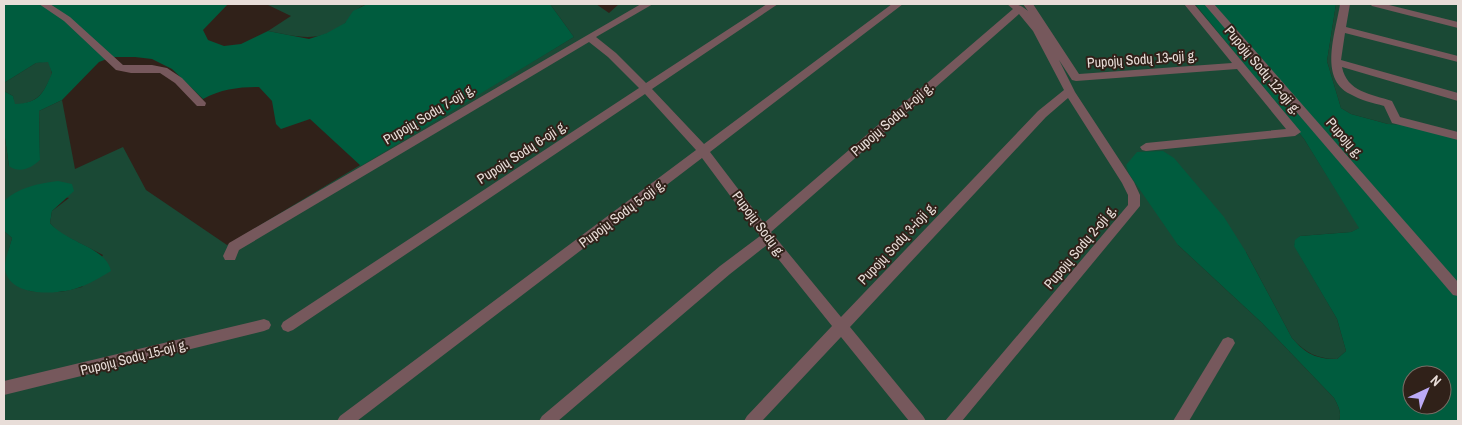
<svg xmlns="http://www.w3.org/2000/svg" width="1462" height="425" viewBox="0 0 1462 425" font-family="'Archivo Narrow',sans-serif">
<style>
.green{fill:#1a4935}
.forest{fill:#005c3e;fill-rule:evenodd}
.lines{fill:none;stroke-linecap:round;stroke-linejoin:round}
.minor{fill:#76585c;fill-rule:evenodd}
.labels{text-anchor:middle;stroke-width:4;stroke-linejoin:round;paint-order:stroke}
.street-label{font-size:14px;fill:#e8ddd8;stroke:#302119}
</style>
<rect width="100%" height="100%" fill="#302119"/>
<!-- green -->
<g class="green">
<path d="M266,4h101c-16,6 -13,12 -23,20 -26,20 -48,12 -76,7l23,-15z"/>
<path d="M550,4h46l13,9 10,-9h576l109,135 56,89 -9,4 -51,4 -6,9 43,74 9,32 -9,8c-19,0 -32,-6 -45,-21l-46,-86 -68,-7 84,78 72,75c4,8 8,14 5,23h-1335v-190l8,7 -4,15 21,38 32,1 21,-5 21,-32 -45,-23 -8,-9 2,-12 17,-13 -44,-9 -21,12v-70l5,35 31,-6 -1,-49 23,-11 13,69 48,-22 23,43 81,55 347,-208z"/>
<polygon points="1336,4 1458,4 1458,135 1422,125 1388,124 1351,114 1341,108 1327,61"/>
<path d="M49,61l3,13c-9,20 -14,29 -38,31l-1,-9 -9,-5v-8l32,-20z"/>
</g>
<!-- forest -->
<g class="forest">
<path d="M4,4h224l-25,26 5,10 16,6 17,-2 27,-13 41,8 18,-6 18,-10 8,-12 14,-7h183l24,33 -213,129 -51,-47 -29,10 -5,-5 -4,-23 -13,-14c-20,0 -38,2 -56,12l-31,-30 -20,-10 -17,-2h-23l-13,5 -37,38 -23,11 1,49c-9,8 -20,14 -31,6l-5,-35v-40l9,5 2,8c24,-1 28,-10 37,-31l-4,-11 -12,1 -32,20z"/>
<path d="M1195,4h141l-9,57 14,47 10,6 37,10 34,1 36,10v286h-119c3,-9 -1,-15 -5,-23l-72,-75 -84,-78 -49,-71 -3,-9 11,-13 26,-1 11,7 50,59 22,35 46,86c14,16 24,21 45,21l9,-8 -9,-32 -43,-73 1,-6 5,-4 51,-4 8,-4 -55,-89zM1412,375h30v30h-30z"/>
<path d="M58,181l14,3 2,7 -22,20 -2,12c17,20 56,24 61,48 -9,5 -18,11 -28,15 -20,9 -74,13 -78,-17 -1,-9 5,-22 7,-31l-8,-7v-30c13,-13 35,-18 54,-20z"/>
</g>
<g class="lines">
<!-- minor -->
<g class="minor">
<polygon points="39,4 50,4 70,17 123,65 152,65 167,68 182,78 206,103 205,106 197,106 175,83 160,73 131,73 116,70 64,21"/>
<path d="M641,4h12l-57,33 20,16 30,30 121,-79h11l-126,85 52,55 188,-140h11l-193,148 54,71 249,-214 -6,-5c10,0 14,1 21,7l-5,-7h10l46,70 153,-11 -48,-59h10l107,128 -6,4 -149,15 -4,-1 -2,-3 6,-4 140,-14 -49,-60 -161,12 -4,-1 -13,-20 16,32 59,90 6,13v11l-178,215h-17l183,-216v-10l-6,-12 -54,-85 -22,19 -196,210 73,89 3,5h-17l-68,-84 -79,84h-18l3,-5 85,-90 -65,-81 -37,29 -172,147h-19l3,-5 178,-150 40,-30 -58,-78 -345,263h-20l3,-5 356,-266 -51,-56 -352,236 -5,2 -5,-2 -2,-4 2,-4 356,-234 -31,-31 -19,-15 -350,208 -4,10h-10l-2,-4 6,-13zM1019,14l14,17 31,59 -26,21 -197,206 -70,-85z"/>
<polygon points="1204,4 1214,4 1458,282 1458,296 1453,295"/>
<path d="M1340,4h10l-4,23 112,29v6l-113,-29 -4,27 117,33v8l-116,-34c5,25 29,27 50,34l8,16 58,15v8l-66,-17 -8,-17c-11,-3 -24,-6 -34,-12 -32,-16 -14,-62 -10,-90z"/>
<polygon points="1370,4 1385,4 1458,22 1458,28 1372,6"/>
<polygon points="264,319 269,321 271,325 269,329 264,331 4,395 4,381"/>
<polygon points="1228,337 1233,339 1235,343 1189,421 1173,421 1223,339"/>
</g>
</g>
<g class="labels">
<!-- street labels -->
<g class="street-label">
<text transform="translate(1142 59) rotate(-4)" y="5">Pupojų Sodų 13-oji g.</text>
<text transform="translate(1263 70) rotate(50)" y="5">Pupojų Sodų 12-oji g.</text>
<text transform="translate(429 114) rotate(-31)" y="5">Pupojų Sodų 7-oji g.</text>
<text transform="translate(892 119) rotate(-41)" y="5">Pupojų Sodų 4-oji g.</text>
<text transform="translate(1345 138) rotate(49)" y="5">Pupojų g.</text>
<text transform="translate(522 152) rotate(-33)" y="5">Pupojų Sodų 6-oji g.</text>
<text transform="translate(622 213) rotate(-37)" y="5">Pupojų Sodų 5-oji g.</text>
<text transform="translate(759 224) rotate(53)" y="5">Pupojų Sodų g.</text>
<text transform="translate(897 243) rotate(-47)" y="5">Pupojų Sodų 3-ioji g.</text>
<text transform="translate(1080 247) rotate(-50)" y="5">Pupojų Sodų 2-oji g.</text>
<text transform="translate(134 357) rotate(-14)" y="5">Pupojų Sodų 15-oji g.</text>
</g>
</g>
<!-- border -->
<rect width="1462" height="425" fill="none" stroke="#e8ddd8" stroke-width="10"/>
<!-- north arrow -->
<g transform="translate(1427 390) rotate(44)"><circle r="24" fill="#302119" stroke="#7a6c65"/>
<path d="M0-4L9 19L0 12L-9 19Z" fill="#bcaaf6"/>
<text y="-8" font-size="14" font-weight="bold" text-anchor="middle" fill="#e8ddd8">N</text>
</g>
</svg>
